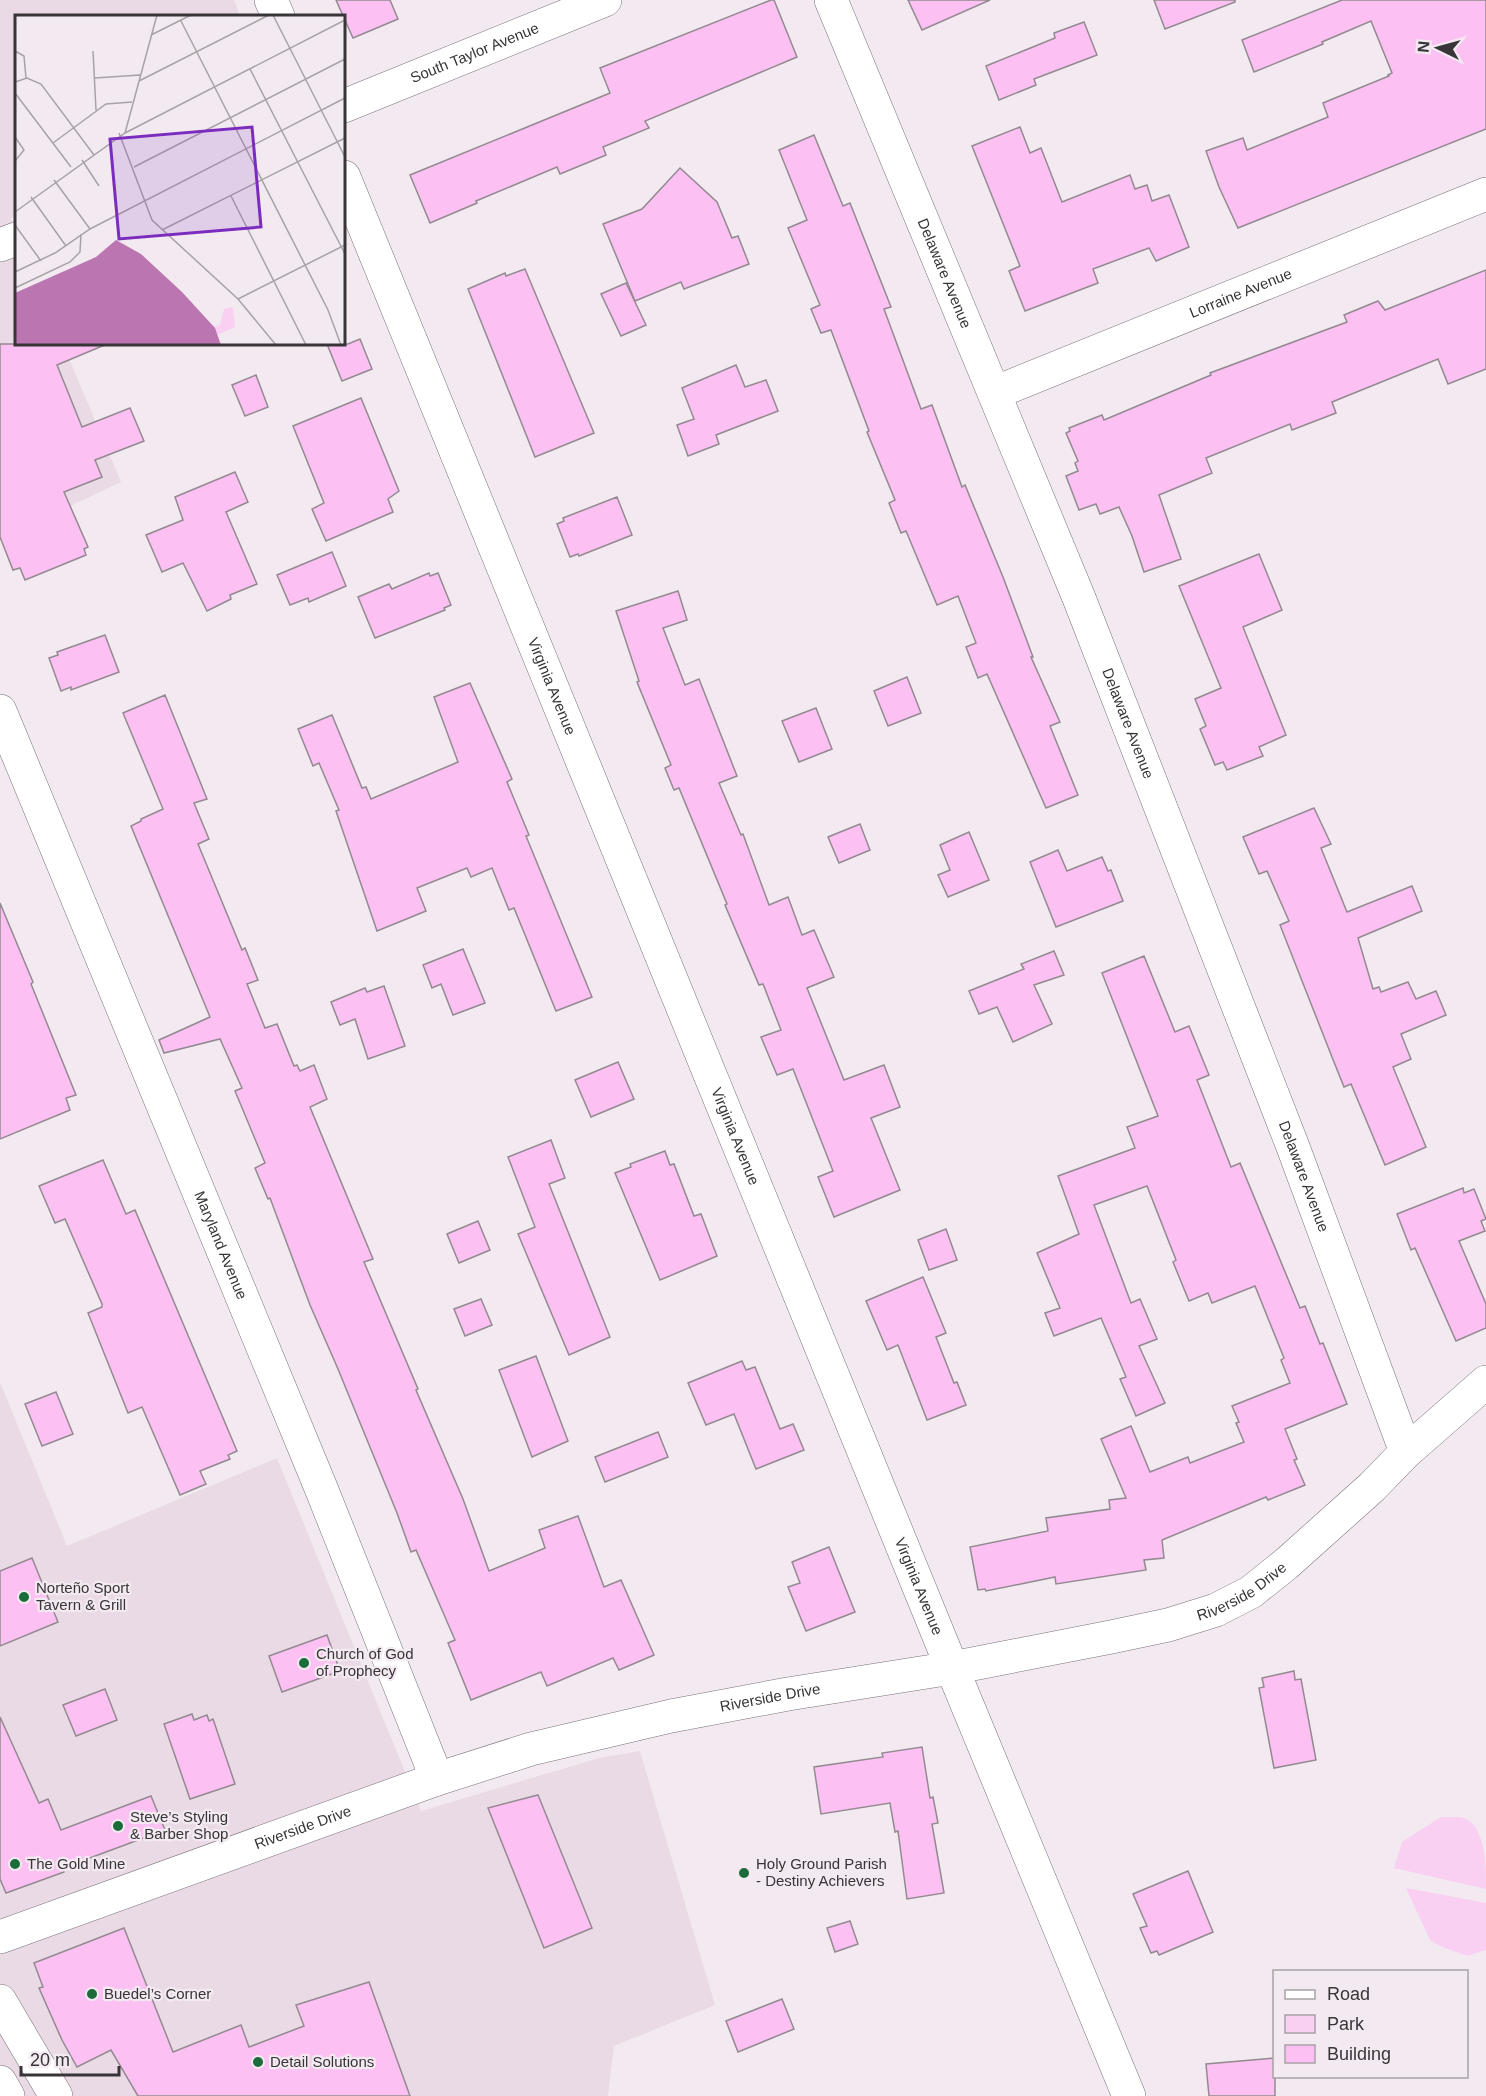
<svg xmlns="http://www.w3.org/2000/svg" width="1486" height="2096" viewBox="0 0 1486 2096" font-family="Helvetica,sans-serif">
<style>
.built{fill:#eadae6}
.green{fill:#f9cff2}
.building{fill:#fcc1f2;stroke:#928a90;stroke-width:1.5}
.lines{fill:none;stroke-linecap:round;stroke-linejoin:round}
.minor-casing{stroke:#797177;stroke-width:34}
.major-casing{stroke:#797177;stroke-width:34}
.minor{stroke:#fff;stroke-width:33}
.major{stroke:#fff;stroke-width:33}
.poi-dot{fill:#1c6b3b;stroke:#f3eaf1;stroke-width:2}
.labels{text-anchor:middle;stroke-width:4.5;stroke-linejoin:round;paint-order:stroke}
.street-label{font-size:15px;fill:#383538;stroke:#f3eaf1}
.poi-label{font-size:15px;fill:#383538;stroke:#f3eaf1;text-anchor:start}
.inset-road{fill:none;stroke:#a8a2a7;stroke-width:1.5}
.view{fill:#7b2cbf;fill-opacity:0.15;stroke:#7b2cbf;stroke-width:3}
.inset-edge{fill:none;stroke:#383538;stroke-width:3}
</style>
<rect width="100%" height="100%" fill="#f3eaf1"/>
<!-- built -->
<g class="built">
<polygon points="0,0 234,0 240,16 16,16 16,216 11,218 16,231 16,344 63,344 121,482 0,539"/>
<polygon points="0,1382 67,1546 277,1458 421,1811 599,1758 640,1751 715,2005 614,2046 608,2096 0,2096"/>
</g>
<!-- green -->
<g class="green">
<path d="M1441,1817c6,0 13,0 19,0 26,5 26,48 26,72l-92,-21 8,-26z"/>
<polygon points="1406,1888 1486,1903 1486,1950 1467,1956 1440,1946 1430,1940"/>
</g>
<!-- building -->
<g class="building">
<polygon points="336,0 390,0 398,19 353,38"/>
<polygon points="771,0 774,0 797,57 645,121 649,128 603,147 606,155 560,174 557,167 476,201 477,203 430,223 410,175 610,93 600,68"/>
<polygon points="908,0 990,0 922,30"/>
<polygon points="1154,0 1235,0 1235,2 1165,29"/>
<polygon points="1342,0 1486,0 1486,129 1238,228 1219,187 1206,151 1243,138 1247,150 1328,117 1323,103 1389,76 1388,75 1392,73 1371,21 1322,42 1323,44 1254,72 1242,40"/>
<polygon points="1084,22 1097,55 1034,79 1036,85 999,100 986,66 1055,38 1054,33"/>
<polygon points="1020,127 1030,153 1041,148 1062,202 1130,175 1135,189 1147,185 1152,201 1169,195 1189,247 1156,261 1149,248 1093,269 1098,283 1025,311 1009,271 1020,266 972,146"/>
<polygon points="814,135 843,206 850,203 891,307 884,309 921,409 932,405 962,487 965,485 1003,577 1033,657 1031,657 1060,722 1050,726 1078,795 1046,808 987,674 978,678 966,647 976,643 958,596 937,605 906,531 901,533 889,503 895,500 867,432 869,431 831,330 821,333 811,309 820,305 788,228 807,220 779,150"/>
<polygon points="680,168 717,202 732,238 738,236 749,264 684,289 681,282 635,301 603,224 642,209"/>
<polygon points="525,269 594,433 535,457 468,289 505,273 506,276"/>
<polygon points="1486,270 1486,369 1448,384 1438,359 1332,402 1336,413 1292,430 1290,424 1206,458 1212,473 1159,495 1181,559 1144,572 1132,536 1119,507 1100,514 1096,504 1079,510 1066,476 1078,471 1075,463 1078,461 1066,433 1070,431 1069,428 1102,415 1104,420 1211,375 1210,373 1347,322 1344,315 1378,301 1385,310"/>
<polygon points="626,283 646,325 621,336 601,294"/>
<polygon points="360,339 372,369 342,381 327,344 348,344"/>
<polygon points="0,344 107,344 57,365 82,427 130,408 144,441 95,460 102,477 64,492 88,547 84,549 86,555 25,580 20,568 13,570 0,537"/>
<polygon points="736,365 745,387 766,380 778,411 716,435 719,444 688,456 677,425 694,419 682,388"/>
<polygon points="256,375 268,407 245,416 232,385"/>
<polygon points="361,398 399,491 388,499 393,512 326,541 312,509 324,503 293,426"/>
<polygon points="235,472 248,502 226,512 257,584 230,595 231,599 207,611 183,563 162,572 146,535 183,520 175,497"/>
<polygon points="617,497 632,535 579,556 578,554 570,557 557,524 564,521 563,518"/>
<polygon points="332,552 346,586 309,602 308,598 290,605 277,575"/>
<polygon points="1259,554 1282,610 1243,627 1286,735 1259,747 1263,756 1227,770 1223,762 1215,765 1200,729 1206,726 1195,699 1221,688 1179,586"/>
<polygon points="429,573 430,576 438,573 451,605 444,608 445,610 375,638 358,597 389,584 392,589"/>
<polygon points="678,591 687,620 663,628 685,685 699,679 737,776 719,783 741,835 743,834 769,905 788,897 802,935 814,930 834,977 807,988 844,1080 884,1065 900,1107 871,1118 900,1190 834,1217 818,1177 833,1171 793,1069 777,1075 761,1037 781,1030 763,984 759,985 725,905 727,904 679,788 674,790 665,768 671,765 637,682 639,681 616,611"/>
<polygon points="105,635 119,672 71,690 71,687 61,691 49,658 58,655 57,652"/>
<polygon points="907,677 921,713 888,726 874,691"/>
<polygon points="470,683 512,779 507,782 529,835 526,836 592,997 556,1011 514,908 509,910 492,868 471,877 467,868 417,888 426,911 377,931 336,811 339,810 319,763 313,766 298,729 332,715 362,788 366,787 371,799 458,762 434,697"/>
<polygon points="165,695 207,799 194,803 209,839 198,844 242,950 245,948 258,980 247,984 265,1028 277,1024 294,1066 297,1065 300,1071 314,1065 327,1099 310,1107 373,1259 364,1262 418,1389 416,1390 463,1499 489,1571 545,1548 539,1530 578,1516 604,1587 621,1580 654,1655 619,1670 613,1658 547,1686 541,1672 471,1700 448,1643 455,1640 416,1550 411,1552 397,1513 338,1369 310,1305 270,1198 268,1199 255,1168 265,1163 235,1091 242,1088 220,1039 164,1053 159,1040 210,1017 131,826 141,821 141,819 163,809 123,713"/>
<polygon points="816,708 832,749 799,762 782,721"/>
<polygon points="1314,808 1331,844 1321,848 1347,912 1412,886 1422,911 1358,938 1373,989 1379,987 1381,992 1408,982 1416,999 1436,991 1446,1015 1401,1034 1411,1059 1393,1067 1426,1147 1385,1165 1351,1084 1344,1087 1330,1052 1280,925 1289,921 1267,871 1259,874 1243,837"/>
<polygon points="860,824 870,850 839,863 828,837"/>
<polygon points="969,832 989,880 948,897 938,875 950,870 940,845"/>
<polygon points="1058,850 1067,871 1102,857 1108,871 1111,870 1123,901 1056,927 1030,862"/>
<polygon points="0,903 33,982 31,984 76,1095 66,1098 70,1110 0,1139"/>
<polygon points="463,949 485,1003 453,1015 441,984 432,988 423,965"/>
<polygon points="1054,951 1064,975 1034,985 1052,1024 1013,1042 997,1007 979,1014 969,991 1024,969 1021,964"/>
<polygon points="1144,956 1175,1032 1189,1026 1209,1075 1197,1080 1231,1167 1240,1163 1300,1308 1305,1306 1320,1344 1323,1343 1347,1404 1285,1429 1297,1459 1294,1460 1305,1485 1268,1500 1266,1497 1162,1540 1164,1558 1144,1560 1146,1570 1056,1584 1055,1577 986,1591 985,1589 978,1590 970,1547 1048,1531 1046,1518 1110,1509 1109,1500 1126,1498 1101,1439 1131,1426 1150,1472 1188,1457 1190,1463 1244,1442 1236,1423 1239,1422 1232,1406 1290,1383 1281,1360 1284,1358 1255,1286 1212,1303 1208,1293 1189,1301 1173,1262 1176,1260 1147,1186 1094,1205 1131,1303 1140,1299 1157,1339 1139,1346 1165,1403 1136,1416 1120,1379 1126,1377 1101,1318 1054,1336 1045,1313 1060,1308 1037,1253 1079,1234 1058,1176 1135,1148 1127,1127 1158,1116 1102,973"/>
<polygon points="384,986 405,1046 368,1059 355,1019 340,1025 331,1002 365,988 367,992"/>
<polygon points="618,1062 634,1099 591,1117 575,1080"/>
<polygon points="551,1140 565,1178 549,1184 610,1337 569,1355 518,1234 535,1227 508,1157"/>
<polygon points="665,1151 670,1165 674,1164 694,1216 701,1214 717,1256 660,1280 615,1173 631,1167 630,1164"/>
<polygon points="103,1160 126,1214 135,1210 237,1451 228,1455 230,1459 200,1471 206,1484 180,1495 142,1407 128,1413 88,1313 102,1307 102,1304 65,1219 55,1223 39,1186"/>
<polygon points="1463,1188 1464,1193 1474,1189 1486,1219 1481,1221 1485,1231 1459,1241 1486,1304 1486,1328 1456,1341 1415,1248 1411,1250 1397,1214"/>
<polygon points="478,1221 490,1250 459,1263 447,1234"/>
<polygon points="946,1229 957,1260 929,1270 918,1240"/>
<polygon points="923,1277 946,1333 936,1337 954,1383 957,1382 966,1405 927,1420 898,1345 887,1350 866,1301"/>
<polygon points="481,1299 492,1325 465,1336 454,1309"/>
<polygon points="536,1356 568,1441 532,1457 499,1370"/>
<polygon points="742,1361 746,1370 755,1367 780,1429 793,1424 804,1450 756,1469 734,1414 706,1425 688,1383"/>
<polygon points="56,1392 73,1434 42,1446 25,1404"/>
<polygon points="658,1432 668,1457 605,1482 595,1457"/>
<polygon points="829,1547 855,1612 806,1631 788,1587 800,1583 792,1562"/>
<polygon points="32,1558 58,1622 0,1646 0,1571"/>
<polygon points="327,1635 340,1671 282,1692 269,1656"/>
<polygon points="1294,1671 1295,1680 1301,1679 1316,1760 1274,1768 1259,1688 1264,1687 1262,1678"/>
<polygon points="105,1689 117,1720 76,1736 63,1705"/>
<polygon points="192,1714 194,1720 207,1715 209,1721 213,1719 235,1784 190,1799 164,1724"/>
<polygon points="0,1717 39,1803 48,1799 61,1830 151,1796 165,1830 63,1868 64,1872 6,1893 0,1879"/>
<polygon points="922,1747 930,1798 933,1797 938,1823 932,1824 944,1893 907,1899 898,1831 895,1832 890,1803 821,1814 814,1767 883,1757 882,1753"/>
<polygon points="538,1795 592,1928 544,1948 488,1808"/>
<polygon points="1188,1871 1213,1932 1159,1955 1157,1951 1151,1953 1140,1928 1147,1926 1133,1894"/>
<polygon points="850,1921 858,1944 835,1952 827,1928"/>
<polygon points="124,1928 173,2052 241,2025 249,2047 304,2026 296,2005 369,1982 410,2096 138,2096 111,2050 77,2067 62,2040 39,1988 43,1987 34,1963"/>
<polygon points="782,1999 794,2029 738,2052 726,2021"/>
<polygon points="1275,2058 1275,2096 1209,2096 1206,2064"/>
</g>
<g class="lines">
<!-- minor casing -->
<g class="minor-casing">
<g id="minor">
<polyline points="271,0 278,16"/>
<path id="s1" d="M831,0l248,598 214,549 113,305"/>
<path id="s2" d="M344,106l261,-106"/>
<path id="s3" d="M344,177l608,1491 177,428"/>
<polyline points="0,245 16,239"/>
<path id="s4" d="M994,393l492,-199"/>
<path id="s5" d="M0,711l321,777 116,291"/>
<path id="s6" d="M0,1937l437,-158 94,-30 140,-33 117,-22 164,-26 159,-31 57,-12 48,-15 35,-18 35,-28 86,-77 34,-35 80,-70"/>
</g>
</g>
<!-- major casing -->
<g class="major-casing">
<g id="major">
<polyline points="0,2001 56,2096"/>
<polyline points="0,2082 8,2096"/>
</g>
</g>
<!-- minor -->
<use href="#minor" class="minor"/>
<!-- major -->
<use href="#major" class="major"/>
</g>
<!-- markers -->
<g class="poi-dot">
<circle cx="24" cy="1597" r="6"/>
<circle cx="304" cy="1663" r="6"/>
<circle cx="118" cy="1826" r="6"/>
<circle cx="15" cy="1864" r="6"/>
<circle cx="744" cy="1873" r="6"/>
<circle cx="92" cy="1994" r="6"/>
<circle cx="258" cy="2062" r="6"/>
</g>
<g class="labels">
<!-- street labels -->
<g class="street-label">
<text dy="5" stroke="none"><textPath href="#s2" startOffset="141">South Taylor Avenue</textPath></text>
<text dy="5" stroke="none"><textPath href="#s1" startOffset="296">Delaware Avenue</textPath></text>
<text dy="5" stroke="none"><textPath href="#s4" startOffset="266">Lorraine Avenue</textPath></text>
<text dy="5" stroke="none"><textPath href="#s3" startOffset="550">Virginia Avenue</textPath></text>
<text dy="5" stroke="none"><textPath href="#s1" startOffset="782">Delaware Avenue</textPath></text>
<text dy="5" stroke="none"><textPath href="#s3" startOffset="1036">Virginia Avenue</textPath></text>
<text dy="5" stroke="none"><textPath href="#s1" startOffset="1268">Delaware Avenue</textPath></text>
<text dy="5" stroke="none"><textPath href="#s5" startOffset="578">Maryland Avenue</textPath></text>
<text dy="5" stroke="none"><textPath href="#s3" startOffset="1522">Virginia Avenue</textPath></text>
<text dy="5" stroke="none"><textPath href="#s6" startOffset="1294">Riverside Drive</textPath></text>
<text dy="5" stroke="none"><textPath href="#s6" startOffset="808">Riverside Drive</textPath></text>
<text dy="5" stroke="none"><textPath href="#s6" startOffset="322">Riverside Drive</textPath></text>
</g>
<!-- poi labels -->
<g class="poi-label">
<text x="36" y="1593">Norteño Sport<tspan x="36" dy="17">Tavern &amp; Grill</tspan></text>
<text x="316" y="1659">Church of God<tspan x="316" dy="17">of Prophecy</tspan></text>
<text x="130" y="1822">Steve’s Styling<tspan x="130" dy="17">&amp; Barber Shop</tspan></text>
<text x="27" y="1869">The Gold Mine</text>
<text x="756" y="1869">Holy Ground Parish<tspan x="756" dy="17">- Destiny Achievers</tspan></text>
<text x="104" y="1999">Buedel’s Corner</text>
<text x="270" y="2067">Detail Solutions</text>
</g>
</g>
<!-- overview -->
<g transform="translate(15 15)">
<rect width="330" height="330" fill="#f3eaf1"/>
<path d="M218,292l2,20 -20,9 -3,-8 8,-3 4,-16z" fill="#f9cff2"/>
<path d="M101,225l25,14 41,38 33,36 6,17h-206v-52l81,-36z" fill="#bb76b1"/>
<path class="inset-road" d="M258,0l72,142M166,6l147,289 13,35M136,20l40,-20M0,36l9,5 2,22M78,36l3,59M235,54l95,185M80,63l45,-3M124,66l130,-66M0,67l12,-4 14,6 53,71M0,78l56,74M104,118l33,87 86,79 38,46M110,118l32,-118M0,122l9,13 -9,11M38,128l53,-39 26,-2M67,145l17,26M119,152l211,-108M39,165l36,49M216,181l75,149M16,182l35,49M0,197l110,-79 220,-113M0,210l26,36M147,215l183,-92M0,257l40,-19 35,-24 255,-131M0,273l55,-26 10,-10 1,-18M223,284l107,-54"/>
<path class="view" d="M237,112l9,100 -142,12 -9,-100z"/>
<rect width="330" height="330" class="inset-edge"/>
</g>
<!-- legend -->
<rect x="1273" y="1970" width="195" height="108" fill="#f3eaf1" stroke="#a8a2a7" stroke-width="1.5"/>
<rect x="1285" y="1990" width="30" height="9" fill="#ffffff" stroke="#a8a2a7" stroke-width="1.5"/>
<text x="1327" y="2000" font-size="18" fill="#383538">Road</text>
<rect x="1285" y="2015" width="30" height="18" fill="#f9cff2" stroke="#a8a2a7" stroke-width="1.5"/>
<text x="1327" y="2030" font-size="18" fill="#383538">Park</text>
<rect x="1285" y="2045" width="30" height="18" fill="#fcc1f2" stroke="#a8a2a7" stroke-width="1.5"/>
<text x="1327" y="2060" font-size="18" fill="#383538">Building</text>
<!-- north arrow -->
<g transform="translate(1438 48) rotate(275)" stroke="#f3eaf1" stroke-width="4.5" paint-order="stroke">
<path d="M0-4.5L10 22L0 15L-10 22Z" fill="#383538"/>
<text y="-9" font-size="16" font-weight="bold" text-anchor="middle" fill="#383538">N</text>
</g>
<!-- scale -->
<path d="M21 2066v9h98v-9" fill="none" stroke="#383538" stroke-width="3"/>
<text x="30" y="2066" font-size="18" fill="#383538" stroke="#f3eaf1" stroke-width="4.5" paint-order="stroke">20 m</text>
</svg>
